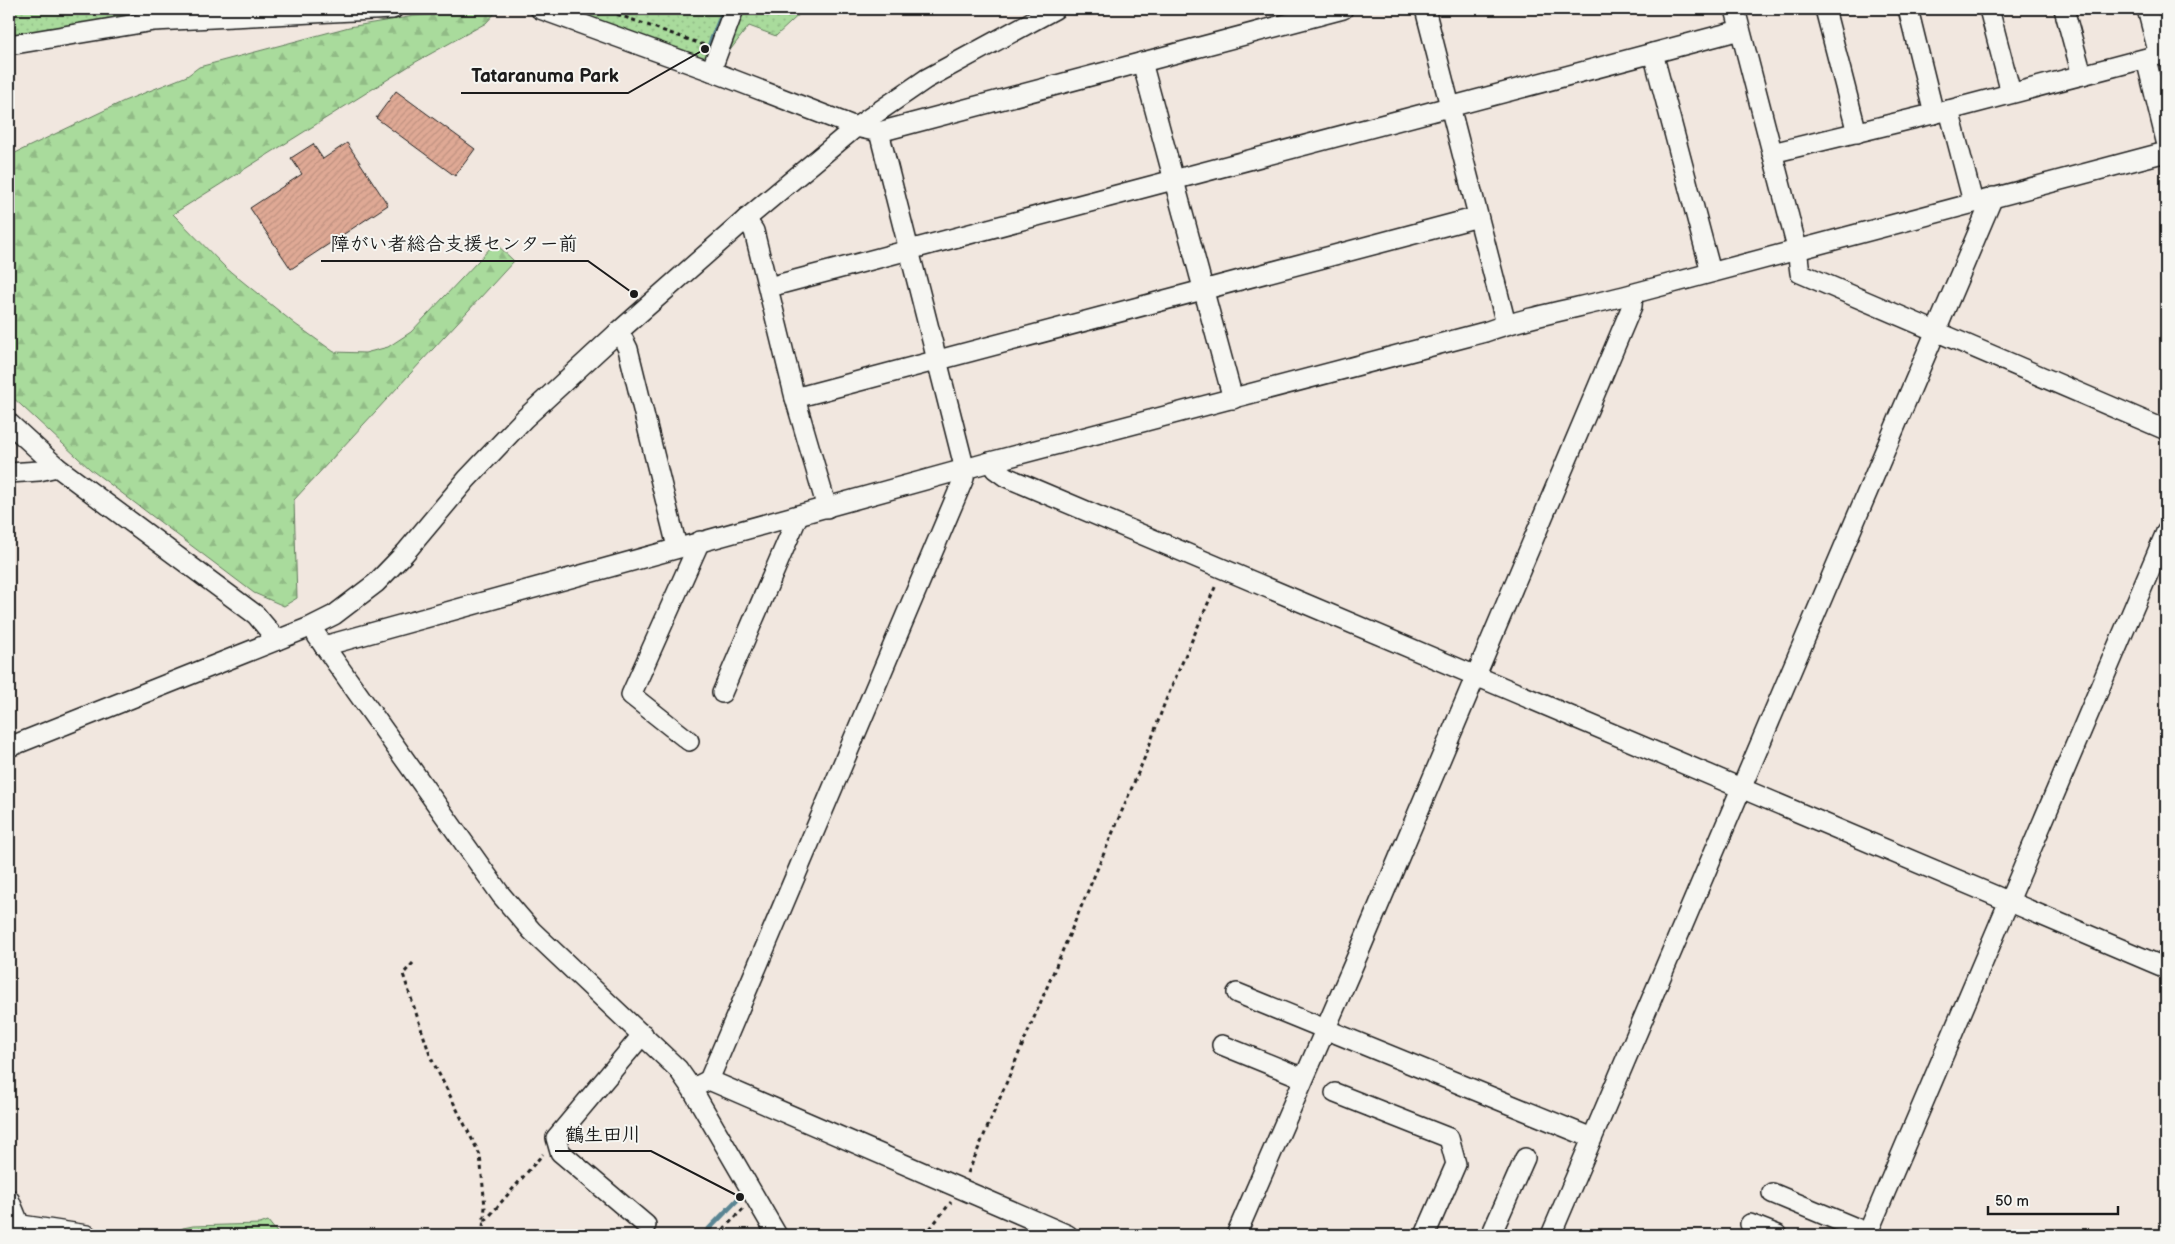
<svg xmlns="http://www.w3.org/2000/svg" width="2175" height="1244" viewBox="0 0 2175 1244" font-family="'Balsamiq Sans','Klee One',sans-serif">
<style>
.green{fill:#a9db9c;stroke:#627c5c}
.forest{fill:url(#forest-firs);stroke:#627c5c}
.park{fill:url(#park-dots);stroke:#627c5c}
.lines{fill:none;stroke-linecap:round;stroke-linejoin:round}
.stream{stroke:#5a8593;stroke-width:5}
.building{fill:url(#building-hatch);stroke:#1c1c1c}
.minor-casing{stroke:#1c1c1c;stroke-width:22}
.path{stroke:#1c1c1c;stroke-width:3;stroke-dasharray:4 4;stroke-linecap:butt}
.minor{stroke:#f6f6f2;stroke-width:19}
.leader{fill:none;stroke:#1c1c1c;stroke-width:2}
.callout-dot{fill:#1c1c1c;stroke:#f6f6f2;stroke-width:2}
.callout-label{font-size:19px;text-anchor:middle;font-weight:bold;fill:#1c1c1c;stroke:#f6f6f2;stroke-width:4;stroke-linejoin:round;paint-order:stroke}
</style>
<defs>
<pattern id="forest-firs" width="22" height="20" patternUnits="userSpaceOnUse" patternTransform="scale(1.25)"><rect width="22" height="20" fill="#a9db9c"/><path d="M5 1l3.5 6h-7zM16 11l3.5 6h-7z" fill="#91bb86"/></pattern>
<pattern id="park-dots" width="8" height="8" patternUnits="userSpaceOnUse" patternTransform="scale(1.25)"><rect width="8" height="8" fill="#a9db9c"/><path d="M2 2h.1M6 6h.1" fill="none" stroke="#91bb86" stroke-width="1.8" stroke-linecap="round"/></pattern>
<pattern id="building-hatch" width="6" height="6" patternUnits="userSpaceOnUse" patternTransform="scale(1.25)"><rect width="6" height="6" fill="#dfa995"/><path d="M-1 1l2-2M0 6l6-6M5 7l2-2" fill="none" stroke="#bf9180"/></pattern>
</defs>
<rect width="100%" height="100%" fill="#f1e7df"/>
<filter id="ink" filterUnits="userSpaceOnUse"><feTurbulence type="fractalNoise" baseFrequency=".02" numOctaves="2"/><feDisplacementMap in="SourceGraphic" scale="10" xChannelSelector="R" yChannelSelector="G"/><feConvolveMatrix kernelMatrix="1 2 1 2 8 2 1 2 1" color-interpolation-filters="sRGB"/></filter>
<g filter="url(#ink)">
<!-- green -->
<polygon class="green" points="268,1221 279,1235 173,1235 183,1228 193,1226 260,1224"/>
<!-- forest -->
<polygon class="forest" points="498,10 486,23 414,63 173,214 226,268 295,324 334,352 365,353 388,347 411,332 495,243 514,261 294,500 297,598 284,606 254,593 90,469 9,394 9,156 124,101 187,76 199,67 349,27 414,16"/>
<!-- park -->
<g class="park">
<polygon points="9,9 327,9 9,39"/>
<polygon points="559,9 805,9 776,36 749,26 720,63"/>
</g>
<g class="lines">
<!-- stream -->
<g class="stream">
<polyline points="709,46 724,9"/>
<polyline points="703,1235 740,1197"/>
</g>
</g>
<!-- building -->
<g class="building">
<polygon points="396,91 475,149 455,176 376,118"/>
<polygon points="347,143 388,205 291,269 250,208 302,174 291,158 313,144 323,159"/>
</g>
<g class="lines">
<!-- minor casing -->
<g class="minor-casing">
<g id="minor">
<polyline points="540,9 711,71 856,127 879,132 1343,9"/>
<polyline points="1425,9 1506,324"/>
<polyline points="1735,9 1797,248 1800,273 2166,430"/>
<polyline points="1825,9 1857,133"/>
<polyline points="1908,9 1934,114"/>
<polyline points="1989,9 2011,93"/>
<polyline points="2064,9 2082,75"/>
<polyline points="2147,9 2159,55"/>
<polyline points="9,45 154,21 393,9"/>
<polyline points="1653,53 1711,272"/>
<polyline points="2146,59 2166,141"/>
<polyline points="1142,62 1233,399"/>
<polyline points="711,71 734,9"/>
<polyline points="1949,110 1973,202"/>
<polyline points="1772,153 1949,110 2166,53"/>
<polyline points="746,219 754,231 795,398 827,508"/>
<polyline points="769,287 1740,30"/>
<polyline points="617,333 624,341 628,349 677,547"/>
<polyline points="795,398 1478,217"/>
<polyline points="9,423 57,467 256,615 277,640"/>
<polyline points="990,462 995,469 1006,477 2166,968"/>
<polyline points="9,473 39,471 57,467"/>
<polyline points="317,636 501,895 532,931 678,1069 692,1089 777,1235"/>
<path d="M324,646l666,-184 495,-130c49,-18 100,-25 150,-39 177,-48 354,-95 531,-141"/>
<polyline points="722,693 798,516"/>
<polyline points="689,741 631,695 700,541"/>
<polyline points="9,747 310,627 334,615 376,583 405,553 467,479 524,419 617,333 746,219 856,127 926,79 1055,9"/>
<polyline points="1237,993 1592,1138"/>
<polyline points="643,1034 556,1138 560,1152 646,1225"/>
<polyline points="1222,1045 1303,1078"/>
<polyline points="709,1080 964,478 965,470 879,132"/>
<polyline points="697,1086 709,1080 1068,1235"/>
<polyline points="1335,1093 1449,1138 1456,1164 1425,1235"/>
<polyline points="1772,1193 1868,1233"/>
<polyline points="9,1199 19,1223 22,1225 87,1235"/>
<polyline points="1750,1224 1778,1235"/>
<polyline points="1236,1235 1362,945 1632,306 1633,294"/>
<polyline points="1491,1235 1525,1158"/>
<polyline points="1551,1235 1993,197"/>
<polyline points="1867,1235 2166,532"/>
</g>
</g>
<!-- path -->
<g class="path">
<polyline points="602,9 704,45"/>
<polyline points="413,963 403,974 431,1058 480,1155 485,1207 483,1228 485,1235"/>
<polyline points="968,1173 1147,752 1165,702 1216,585"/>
<polyline points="485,1221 543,1154"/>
<polyline points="718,1235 743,1209"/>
<polyline points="925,1235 951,1202"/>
<polyline points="2166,1235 2166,1234"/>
</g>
<!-- minor -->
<use href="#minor" class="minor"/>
</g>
</g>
<!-- callouts -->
<path class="leader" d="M705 49L628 93H461M634 294L588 261H321M740 1197L651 1151H555"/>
<g class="callout-dot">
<circle cx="705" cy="49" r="5"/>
<circle cx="634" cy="294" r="5"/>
<circle cx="740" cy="1197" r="5"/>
</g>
<g class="callout-label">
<text x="545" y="82">Tataranuma Park</text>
<text x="454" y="250">障がい者総合支援センター前</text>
<text x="603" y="1141">鶴生田川</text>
</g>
<!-- margin -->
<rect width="2175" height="1244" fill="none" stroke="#f6f6f2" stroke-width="30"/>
<rect x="15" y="15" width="2145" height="1214" fill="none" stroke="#1c1c1c" stroke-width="2" filter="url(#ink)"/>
<!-- scale -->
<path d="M1988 1206v8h130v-8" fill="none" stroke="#1c1c1c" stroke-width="2.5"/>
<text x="1995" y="1206" font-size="15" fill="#1c1c1c" stroke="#f6f6f2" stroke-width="4" paint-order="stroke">50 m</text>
</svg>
